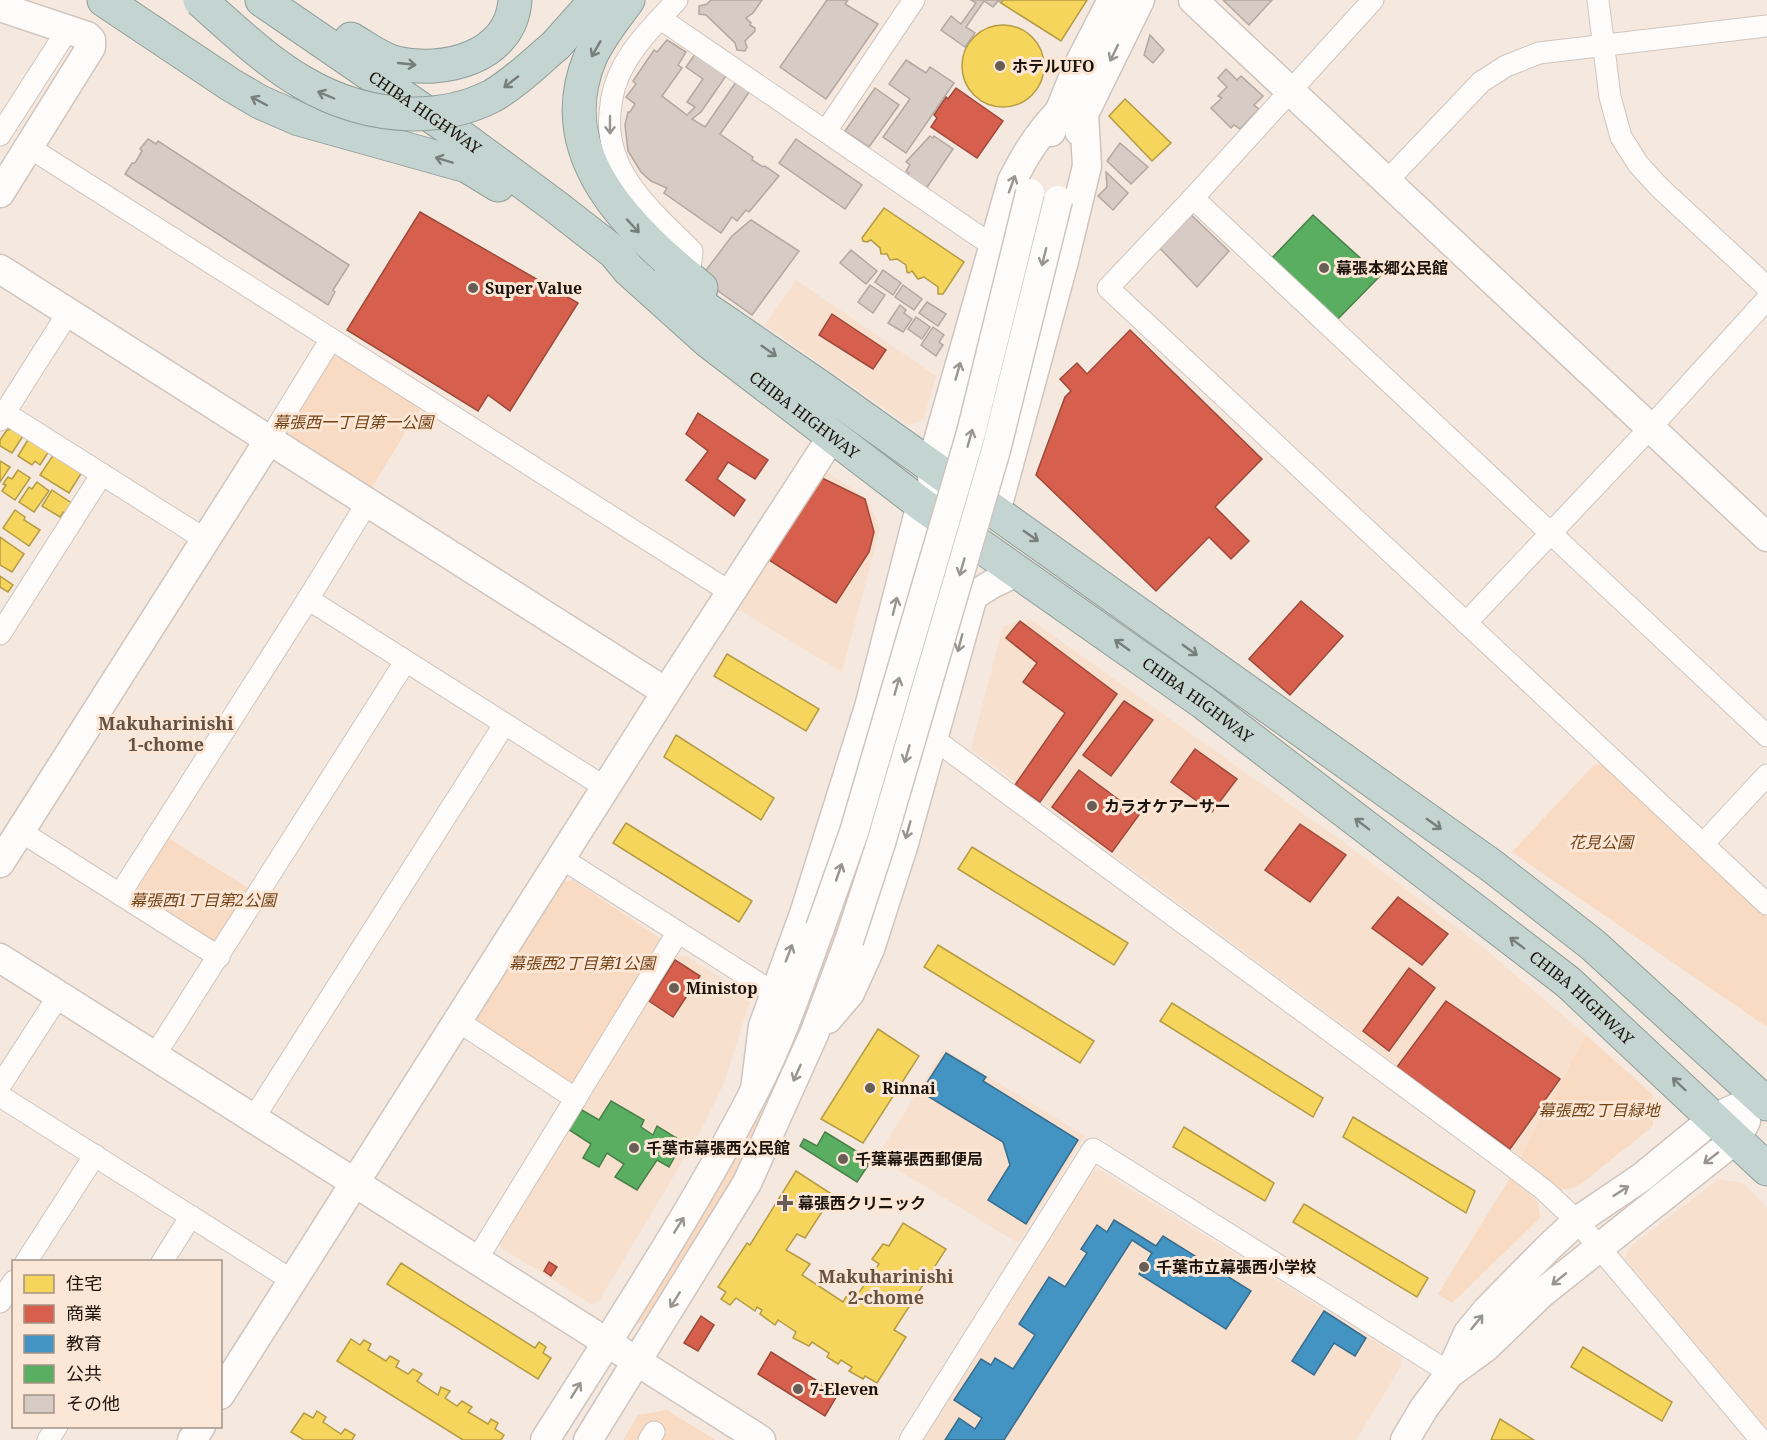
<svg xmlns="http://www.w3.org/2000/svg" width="1767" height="1440" viewBox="0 0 1767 1440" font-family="'Noto Serif','Noto Sans JP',serif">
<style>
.built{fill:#f8e0ce}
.green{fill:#f9dac2}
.homes{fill:#f6d55c;stroke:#b59b44;stroke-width:1.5}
.shops{fill:#d6604d;stroke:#9e493a;stroke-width:1.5}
.schools{fill:#4393c3;stroke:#386d8c;stroke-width:1.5}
.public{fill:#5aae61;stroke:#488048;stroke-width:1.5}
.building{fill:#d7ccc5;stroke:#b2a8a1;stroke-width:1.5}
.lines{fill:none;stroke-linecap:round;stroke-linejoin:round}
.street-casing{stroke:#d0c5be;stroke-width:23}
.secondary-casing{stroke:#d0c5be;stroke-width:31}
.highway-casing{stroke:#909e99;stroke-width:35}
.street{stroke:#fdfcfa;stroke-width:21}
.secondary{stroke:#fdfcfa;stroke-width:28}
.highway{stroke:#c3d4d1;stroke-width:33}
.secondary-bridge-casing{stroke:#d0c5be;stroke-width:31;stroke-linecap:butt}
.highway-bridge-casing{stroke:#909e99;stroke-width:35;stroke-linecap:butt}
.secondary-bridge{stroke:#fdfcfa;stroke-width:28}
.highway-bridge{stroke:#c3d4d1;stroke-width:33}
.oneway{stroke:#787e79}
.oneway2{stroke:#98948f}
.poi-dot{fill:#685e56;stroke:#fce7d7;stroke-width:2}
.labels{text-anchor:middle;stroke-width:6;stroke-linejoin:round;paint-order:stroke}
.poi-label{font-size:16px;font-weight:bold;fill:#1d140d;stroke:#fce7d7;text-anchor:start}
.street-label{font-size:16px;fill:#1d140d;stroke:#fce7d7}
.park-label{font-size:16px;font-style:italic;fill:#734419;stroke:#fce7d7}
.neighbourhood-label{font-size:18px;font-weight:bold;fill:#675140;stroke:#fce7d7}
</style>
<rect width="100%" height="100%" fill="#f4e8df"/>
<!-- built -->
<g class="built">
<polygon points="796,280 936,376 923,420 908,425 765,325"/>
<polygon points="825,470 868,500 880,528 842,672 736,608"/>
<polygon points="1030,619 1357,852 1486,950 1586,1035 1521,1157 971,749 1003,626"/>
<polygon points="675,956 686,956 751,997 724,1083 700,1132 598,1303 591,1304 499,1246 496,1238"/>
<polygon points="944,1049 1085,1136 1018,1243 877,1157"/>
<polygon points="1098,1169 1401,1357 1401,1366 1356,1440 923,1440 1088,1177"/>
<polygon points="1719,1179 1743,1183 1767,1208 1767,1429 1624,1258 1631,1246"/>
</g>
<!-- green -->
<g class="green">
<polygon points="341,356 421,407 370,490 287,438 284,428 328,357"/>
<polygon points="943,568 947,570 946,582 817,1005 730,1193 644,1320 638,1324 635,1320 786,1057 811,997 854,873"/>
<polygon points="1603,763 1767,916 1767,1027 1512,852 1594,765"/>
<polygon points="165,836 254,892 221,944 211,945 134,897 133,886"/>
<polygon points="573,880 661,939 662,950 574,1085 473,1020 562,882"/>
<polygon points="1586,1035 1652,1094 1653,1126 1577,1187 1559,1190 1521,1157"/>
<polygon points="1510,1178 1538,1202 1540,1218 1452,1303 1438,1294"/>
<polygon points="667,1410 715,1440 623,1440 638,1415"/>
</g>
<!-- homes -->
<g class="homes">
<polygon points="1003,0 1087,0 1061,41 1001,3"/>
<circle cx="1003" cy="66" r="41"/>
<polygon points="1125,99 1171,143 1152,161 1109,116"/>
<polygon points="884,208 964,262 943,294 938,294 938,287 924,277 918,279 912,271 909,273 907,272 906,265 897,259 890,260 887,254 881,254 880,248 871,240 867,242 863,241 862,238"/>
<polygon points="12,429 23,436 12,453 0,446 0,440 7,430"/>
<polygon points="29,438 49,451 40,465 35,461 32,465 18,456"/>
<polygon points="54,454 82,472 69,493 40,475"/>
<polygon points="0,461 10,467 0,482"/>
<polygon points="18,470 30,478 15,500 2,491 6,485 3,484 8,477 12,479"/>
<polygon points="37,482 49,491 34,512 19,502 29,487 32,489"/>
<polygon points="52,490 73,504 66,514 63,512 60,517 42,506"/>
<polygon points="15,510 25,517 24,520 40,530 29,546 3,528"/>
<polygon points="0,537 24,554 12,572 0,565"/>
<polygon points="0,576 13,585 8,592 0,587"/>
<polygon points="727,654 819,709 806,731 714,676"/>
<polygon points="676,735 774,798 761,820 664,757"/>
<polygon points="626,823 752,901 739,922 613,843"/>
<polygon points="972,847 1128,943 1114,965 958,869"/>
<polygon points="938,945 1094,1041 1080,1063 924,967"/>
<polygon points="1172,1003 1323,1098 1313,1117 1160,1021"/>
<polygon points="878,1029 919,1056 863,1143 821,1119"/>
<polygon points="1353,1117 1475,1191 1466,1213 1343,1137"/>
<polygon points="1184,1127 1274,1183 1265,1201 1173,1147"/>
<polygon points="796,1171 833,1195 805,1238 797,1234 786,1250 810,1264 802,1275 843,1302 851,1289 858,1294 879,1264 872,1259 883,1244 889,1246 903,1223 946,1249 894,1330 906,1337 877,1383 865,1376 863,1379 849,1371 852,1367 841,1360 838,1364 827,1357 829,1353 812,1342 809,1346 793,1338 796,1332 778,1320 775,1325 760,1314 762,1310 757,1307 755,1311 736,1298 730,1305 721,1299 726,1292 718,1287 747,1243 750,1245"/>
<polygon points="1304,1204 1428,1278 1417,1297 1293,1222"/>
<polygon points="401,1263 535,1348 539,1342 546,1347 543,1353 551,1358 538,1379 387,1284"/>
<polygon points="351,1339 360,1345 364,1340 371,1344 368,1350 386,1361 390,1356 399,1361 396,1367 408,1374 413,1369 422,1374 417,1381 438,1395 441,1387 450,1391 445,1398 457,1406 462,1401 472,1407 468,1412 488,1424 491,1419 498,1423 495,1429 504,1435 501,1440 463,1440 337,1361"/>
<polygon points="1583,1347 1672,1402 1662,1421 1571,1367"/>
<polygon points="317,1411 326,1417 323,1422 341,1434 345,1429 355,1435 352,1440 304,1440 291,1432 304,1413 313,1418"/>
<polygon points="1500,1419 1534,1440 1491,1440"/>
</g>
<!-- shops -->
<g class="shops">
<polygon points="956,88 1003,121 977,158 931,127 937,118 934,115 946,97 948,99"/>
<polygon points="420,212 578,303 510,411 488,395 478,411 347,330"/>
<polygon points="832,314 886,350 873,369 819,335"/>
<polygon points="1130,330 1262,459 1215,507 1249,541 1231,559 1209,537 1156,591 1036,475 1065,397 1071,391 1060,379 1077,363 1087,374"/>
<polygon points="698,413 768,460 755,479 728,462 717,479 745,500 734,516 686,480 708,451 686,434"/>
<polygon points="822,478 865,499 874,532 869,552 836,603 769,560"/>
<polygon points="1301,601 1343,636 1290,695 1249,659"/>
<polygon points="1020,621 1117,694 1040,802 1015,785 1065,713 1023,682 1037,663 1006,638"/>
<polygon points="1124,701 1153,720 1111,776 1083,755"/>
<polygon points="1195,749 1237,779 1212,812 1171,782"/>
<polygon points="1079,770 1139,815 1112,852 1052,807"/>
<polygon points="1300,824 1346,855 1310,902 1265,870"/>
<polygon points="1398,897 1448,934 1422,965 1372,928"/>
<polygon points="675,960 700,976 673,1017 649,1001"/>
<polygon points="1409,968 1435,988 1389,1051 1363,1031"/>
<polygon points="1446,1001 1560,1079 1510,1149 1397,1067"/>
<polygon points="549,1262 557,1267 551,1276 544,1271"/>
<polygon points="701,1316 714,1325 698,1351 684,1343"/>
<polygon points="771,1352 838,1394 825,1416 758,1374"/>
</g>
<!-- schools -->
<g class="schools">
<polygon points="946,1053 986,1077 983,1081 1078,1140 1026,1224 988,1200 1010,1165 1003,1142 921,1092"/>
<polygon points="1114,1220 1156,1246 1163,1236 1251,1291 1226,1329 1139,1274 1152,1253 1132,1240 1004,1440 945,1440 959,1418 975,1429 982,1418 954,1400 981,1359 991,1365 995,1358 1013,1369 1035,1335 1019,1324 1049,1277 1065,1287 1087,1253 1081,1249 1097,1225 1107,1232"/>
<polygon points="1324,1311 1366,1338 1355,1356 1334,1343 1314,1375 1292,1361"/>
</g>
<!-- public -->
<g class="public">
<polygon points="1313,215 1380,276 1334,323 1269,261"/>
<polygon points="611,1101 644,1120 641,1127 653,1135 657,1126 683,1142 669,1167 657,1160 637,1190 615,1177 624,1164 607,1153 599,1167 583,1158 591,1144 568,1129 582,1110 599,1120"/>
<polygon points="825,1132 866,1157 864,1161 869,1164 857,1182 800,1146 804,1139 817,1146"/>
</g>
<!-- building -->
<g class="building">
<polygon points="711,0 762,0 753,13 746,18 751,23 750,25 755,28 755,31 745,41 747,47 745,51 737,50 735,43 706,15 699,14 699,6 707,4"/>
<polygon points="827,0 848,0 845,4 878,24 826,99 780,67"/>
<polygon points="971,0 1001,0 1000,2 998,1 993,7 984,1 966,27 975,33 965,47 941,30 951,16 961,24 976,3"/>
<polygon points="1223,0 1272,0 1249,25"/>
<polygon points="1150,35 1164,50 1153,63 1144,55"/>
<polygon points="667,40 686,52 678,65 682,68 662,96 687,115 695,107 687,102 703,79 686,67 695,54 726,76 701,112 692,119 705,127 736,82 750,91 720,134 753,157 752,160 763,167 765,166 779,176 749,212 746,210 737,221 732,217 721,233 664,193 667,188 651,181 641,172 628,151 625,125 628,112 630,112 635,104 626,97 636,84 633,81 654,50 657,52"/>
<polygon points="906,60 926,73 930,67 954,83 906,153 883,137 910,99 889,84"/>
<polygon points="1226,69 1237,80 1241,76 1263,96 1254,105 1259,109 1240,129 1234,125 1231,128 1211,108 1222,98 1218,96 1227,87 1218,78"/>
<polygon points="875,88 899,105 869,147 845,131"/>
<polygon points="930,136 933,138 934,136 953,149 926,189 907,175 909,173 906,171 910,165 906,162"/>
<polygon points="148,139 156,144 158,141 349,265 333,290 335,292 328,305 125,174 132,163 135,163 142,151 140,149"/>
<polygon points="796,139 862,185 845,209 779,163"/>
<polygon points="1120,143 1148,167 1131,184 1107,161"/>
<polygon points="1106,172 1128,193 1113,210 1098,196 1107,187"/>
<polygon points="1187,211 1229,251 1197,287 1156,244"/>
<polygon points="751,220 799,251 752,315 700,278 732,236"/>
<polygon points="851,250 877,271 866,284 840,263"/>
<polygon points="883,270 901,283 893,295 875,282"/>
<polygon points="870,285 885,295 873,313 858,302"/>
<polygon points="903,285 922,299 914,310 895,297"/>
<polygon points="927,302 946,314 938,326 919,313"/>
<polygon points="900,305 906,310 904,313 912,319 903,332 888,323"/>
<polygon points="916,317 930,327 922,339 908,329"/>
<polygon points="933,327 944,335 939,342 943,345 936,356 921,345"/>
</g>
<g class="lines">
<!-- street casing -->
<g class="street-casing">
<g id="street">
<path d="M677,0c-18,20 -40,41 -53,65 -8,14 -13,32 -14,48 -6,60 43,99 82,138l-3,27"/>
<polyline points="1373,0 1193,198 1108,288 1767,904"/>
<polyline points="1598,0 1610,97 1621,137 1638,164 1660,188 1767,287"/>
<polyline points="661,19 993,246"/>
<polyline points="826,131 914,0"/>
<polyline points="0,135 68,29"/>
<polyline points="27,146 730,592"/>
<polyline points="1386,182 1481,82 1506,66 1539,53 1767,26"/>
<polyline points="1193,198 1767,736"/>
<polyline points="5,413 206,540"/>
<polyline points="0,420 68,313"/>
<polyline points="269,440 331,339"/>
<polyline points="308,599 606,788"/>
<polyline points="1466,623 1650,428 1767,299"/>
<polyline points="0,634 102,474"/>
<polyline points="934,739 1506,1161 1544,1190 1577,1221 1761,1440"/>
<polyline points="20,831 219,957"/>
<polyline points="1703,844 1767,775"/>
<polyline points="561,858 774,993"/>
<polyline points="120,894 308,599 367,503"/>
<polyline points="458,1021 576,1099"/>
<polyline points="155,1055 405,662"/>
<polyline points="0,1086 59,995"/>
<polyline points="0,1096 293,1281"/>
<polyline points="253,1119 504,725"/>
<polyline points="477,1259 678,932"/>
<polyline points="26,1262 95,1155"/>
<polyline points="162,1262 191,1216"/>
<polyline points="0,1302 14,1281"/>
<polyline points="48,1440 57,1426"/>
<polyline points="649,1440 654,1432"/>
<polyline points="910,1440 1093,1149 1450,1373"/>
</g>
</g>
<!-- secondary casing -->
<g class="secondary-casing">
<g id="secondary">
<polyline points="1193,0 1767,537"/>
<polyline points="0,7 87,36 91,40 91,47 0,193"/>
<polyline points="1079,131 1084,114 1140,0"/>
<polyline points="1051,132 1077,68 1112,0"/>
<polyline points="0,269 666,692"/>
<path d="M933,487l-2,-21 81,-285c13,-26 25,-45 45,-67"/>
<polyline points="996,512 1064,261 1087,166 1084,114"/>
<polyline points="0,863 269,440"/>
<polyline points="0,958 761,1440"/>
<polyline points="828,1019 850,993 870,949 903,847 973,596 992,584 1019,571"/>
<polyline points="755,1090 763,1026 804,914 869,707 921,504"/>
<polyline points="1452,1372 1485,1348 1542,1293 1736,1139 1746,1121"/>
<polyline points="220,1395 679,672 833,435"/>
<polyline points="192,1440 201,1426"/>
<path d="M545,1440c72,-114 147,-227 209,-348 27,-52 46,-109 66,-164"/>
<polyline points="588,1440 747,1183 814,1034 849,941"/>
<polyline points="1405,1440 1424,1408 1450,1373 1468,1333 1487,1310 1549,1247 1577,1221 1642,1177 1714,1118 1760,1097"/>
</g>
</g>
<!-- highway casing -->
<g class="highway-casing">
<g id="highway">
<polyline points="104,0 231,85 260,102 299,119 467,166 498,185"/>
<path id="s1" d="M262,0l194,133 99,73 59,46 15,18 79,71 213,163 283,199 364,279 199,187"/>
<path d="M628,0c-13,18 -29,37 -38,58 -41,99 42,173 111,230"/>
<path d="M351,39c14,8 29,20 45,24 47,11 115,-5 119,-63"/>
<polyline points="556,45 596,0"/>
<polyline points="667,282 823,389 1492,866 1593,945 1767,1104"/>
</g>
</g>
<!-- street -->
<use href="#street" class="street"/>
<!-- secondary -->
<use href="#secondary" class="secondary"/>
<!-- highway -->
<use href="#highway" class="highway"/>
<!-- secondary-bridge casing -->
<g class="secondary-bridge-casing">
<g id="secondary-bridge">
<polyline points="820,928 854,832 971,433 1030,193"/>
<polyline points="849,941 881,843 996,450 1058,200"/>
</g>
</g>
<!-- highway-bridge casing -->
<g class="highway-bridge-casing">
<path id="highway-bridge" d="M200,0c65,58 119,112 212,114 28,0 55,-5 80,-18 23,-13 44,-34 64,-51"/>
</g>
<!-- secondary-bridge -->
<use href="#secondary-bridge" class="secondary-bridge"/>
<!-- highway-bridge -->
<use href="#highway-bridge" class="highway-bridge"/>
</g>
<!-- one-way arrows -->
<defs><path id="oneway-shaft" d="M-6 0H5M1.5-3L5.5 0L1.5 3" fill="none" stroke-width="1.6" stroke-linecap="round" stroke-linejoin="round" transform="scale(1.5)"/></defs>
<g class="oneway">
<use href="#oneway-shaft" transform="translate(596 49) rotate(120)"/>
<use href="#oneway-shaft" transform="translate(407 64) rotate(6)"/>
<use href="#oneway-shaft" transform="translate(511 82) rotate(142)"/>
<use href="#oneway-shaft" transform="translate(326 95) rotate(-157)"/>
<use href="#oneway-shaft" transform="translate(259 101) rotate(-152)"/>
<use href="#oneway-shaft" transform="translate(444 160) rotate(-163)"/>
<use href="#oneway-shaft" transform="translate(633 226) rotate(47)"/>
<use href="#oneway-shaft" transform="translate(769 351) rotate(35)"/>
<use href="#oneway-shaft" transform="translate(1031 536) rotate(35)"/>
<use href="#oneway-shaft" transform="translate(1122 645) rotate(-144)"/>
<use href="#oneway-shaft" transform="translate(1190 650) rotate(36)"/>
<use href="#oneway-shaft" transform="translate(1362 824) rotate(-143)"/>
<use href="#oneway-shaft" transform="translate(1434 824) rotate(36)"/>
<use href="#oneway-shaft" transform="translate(1517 943) rotate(-143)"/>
<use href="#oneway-shaft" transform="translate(1679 1084) rotate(-136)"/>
</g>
<g class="oneway2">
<use href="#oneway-shaft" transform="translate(1114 53) rotate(116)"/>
<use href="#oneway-shaft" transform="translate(610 125) rotate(90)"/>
<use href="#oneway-shaft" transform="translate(1012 184) rotate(-70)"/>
<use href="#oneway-shaft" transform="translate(1044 257) rotate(104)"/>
<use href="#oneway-shaft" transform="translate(958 371) rotate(-74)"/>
<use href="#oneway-shaft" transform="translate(970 438) rotate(-74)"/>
<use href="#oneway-shaft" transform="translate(962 567) rotate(106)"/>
<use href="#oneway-shaft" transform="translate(895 606) rotate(-76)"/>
<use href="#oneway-shaft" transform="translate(960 643) rotate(105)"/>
<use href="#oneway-shaft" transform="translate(897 686) rotate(-74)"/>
<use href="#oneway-shaft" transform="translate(907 754) rotate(106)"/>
<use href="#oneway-shaft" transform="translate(908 830) rotate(106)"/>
<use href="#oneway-shaft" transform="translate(839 872) rotate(-71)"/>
<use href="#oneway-shaft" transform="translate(789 953) rotate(-69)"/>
<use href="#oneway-shaft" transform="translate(797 1073) rotate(114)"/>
<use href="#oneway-shaft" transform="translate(1711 1158) rotate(142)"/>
<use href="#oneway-shaft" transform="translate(1621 1191) rotate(-33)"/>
<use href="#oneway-shaft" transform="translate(679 1225) rotate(-58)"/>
<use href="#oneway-shaft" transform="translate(1559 1279) rotate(141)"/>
<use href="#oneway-shaft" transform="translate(675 1300) rotate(122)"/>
<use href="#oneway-shaft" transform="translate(1477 1322) rotate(-51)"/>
<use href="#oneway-shaft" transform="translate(576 1390) rotate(-58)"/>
</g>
<!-- markers -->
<g class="poi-dot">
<circle cx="1000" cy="66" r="6"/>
<circle cx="1324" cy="268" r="6"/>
<circle cx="473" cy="288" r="6"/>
<circle cx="1092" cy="806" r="6"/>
<circle cx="674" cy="988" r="6"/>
<circle cx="870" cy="1088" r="6"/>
<circle cx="634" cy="1148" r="6"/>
<circle cx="843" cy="1159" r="6"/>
<path d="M782 1194h6v6h6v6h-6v6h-6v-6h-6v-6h6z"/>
<circle cx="1144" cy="1267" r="6"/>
<circle cx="798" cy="1389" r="6"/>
</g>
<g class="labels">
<!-- poi labels -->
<g class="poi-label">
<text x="1012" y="72">ホテルUFO</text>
<text x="1336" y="274">幕張本郷公民館</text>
<text x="485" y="294">Super Value</text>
<text x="1104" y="812">カラオケアーサー</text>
<text x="686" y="994">Ministop</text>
<text x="882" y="1094">Rinnai</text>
<text x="646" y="1154">千葉市幕張西公民館</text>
<text x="855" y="1165">千葉幕張西郵便局</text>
<text x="798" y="1209">幕張西クリニック</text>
<text x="1156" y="1273">千葉市立幕張西小学校</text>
<text x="810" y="1395">7-Eleven</text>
</g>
<!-- street labels -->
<g class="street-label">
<text dy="6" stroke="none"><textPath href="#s1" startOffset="198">CHIBA HIGHWAY</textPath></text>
<text dy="6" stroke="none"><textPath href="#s1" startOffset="684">CHIBA HIGHWAY</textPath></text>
<text dy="6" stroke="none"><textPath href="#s1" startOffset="1170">CHIBA HIGHWAY</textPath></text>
<text dy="6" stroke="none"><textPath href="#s1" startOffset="1656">CHIBA HIGHWAY</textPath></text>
</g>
<!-- park labels -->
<g class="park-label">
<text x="353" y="428">幕張西一丁目第一公園</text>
<text x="1601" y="848">花見公園</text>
<text x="203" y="906">幕張西1丁目第2公園</text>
<text x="582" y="969">幕張西2丁目第1公園</text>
<text x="1599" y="1116">幕張西2丁目緑地</text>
</g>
<!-- neighbourhood labels -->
<g class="neighbourhood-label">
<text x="166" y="730">Makuharinishi<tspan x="166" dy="21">1-chome</tspan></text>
<text x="886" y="1283">Makuharinishi<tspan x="886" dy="21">2-chome</tspan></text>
</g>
</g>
<!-- legend -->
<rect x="12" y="1260" width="210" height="168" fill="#fce7d7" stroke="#a39386" stroke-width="1.5"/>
<rect x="24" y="1275" width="30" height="18" fill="#f6d55c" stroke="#a39386" stroke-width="1.5"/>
<text x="66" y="1290" font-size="18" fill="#1d140d">住宅</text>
<rect x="24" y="1305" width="30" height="18" fill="#d6604d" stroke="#a39386" stroke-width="1.5"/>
<text x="66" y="1320" font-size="18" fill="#1d140d">商業</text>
<rect x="24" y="1335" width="30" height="18" fill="#4393c3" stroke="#a39386" stroke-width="1.5"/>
<text x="66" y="1350" font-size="18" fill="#1d140d">教育</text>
<rect x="24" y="1365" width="30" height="18" fill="#5aae61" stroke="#a39386" stroke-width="1.5"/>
<text x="66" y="1380" font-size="18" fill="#1d140d">公共</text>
<rect x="24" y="1395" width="30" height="18" fill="#d7ccc5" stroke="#a39386" stroke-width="1.5"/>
<text x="66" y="1410" font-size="18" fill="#1d140d">その他</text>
</svg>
